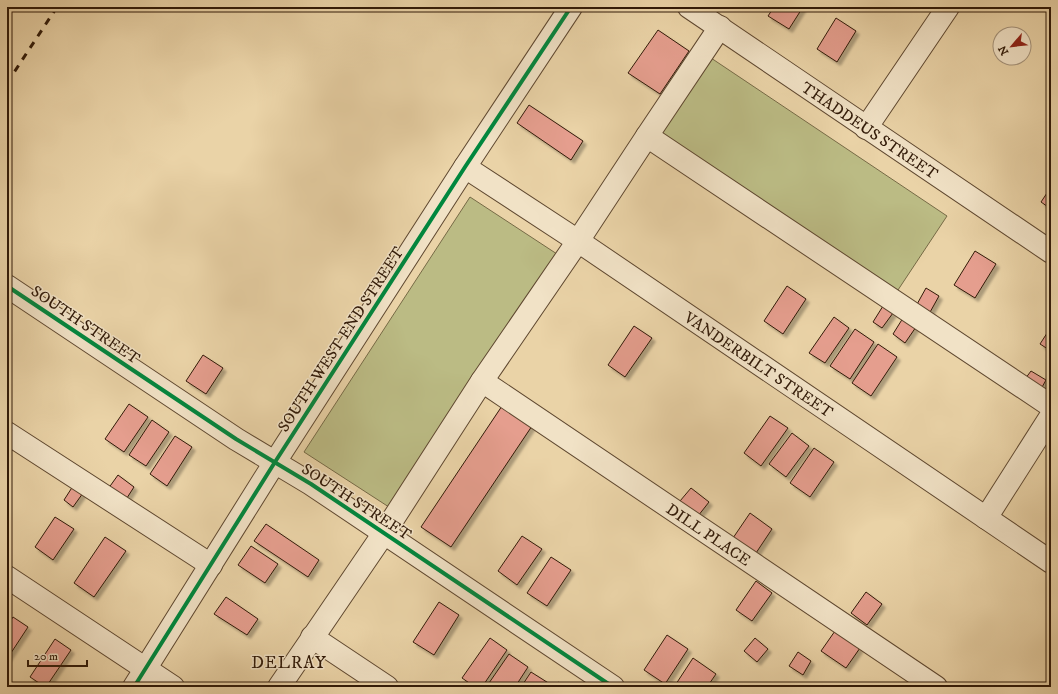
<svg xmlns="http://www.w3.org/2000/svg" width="1058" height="694" viewBox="0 0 1058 694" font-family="'IM FELL DW Pica',serif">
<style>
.green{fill:#bbbb84;stroke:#766a46}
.building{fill:#e59e8e;stroke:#311a08;filter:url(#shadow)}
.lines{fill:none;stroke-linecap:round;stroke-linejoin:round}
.minor-casing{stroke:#5f4830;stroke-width:24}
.minor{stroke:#f1e2c6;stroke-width:22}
.rail{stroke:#311a08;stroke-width:3;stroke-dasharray:7 7;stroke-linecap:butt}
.cycleway-casing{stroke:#f1e2c6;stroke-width:6}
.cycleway{stroke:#00873e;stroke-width:4}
.labels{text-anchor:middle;stroke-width:3;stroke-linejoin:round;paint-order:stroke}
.street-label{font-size:16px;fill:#311a08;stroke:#f1e2c6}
.neighbourhood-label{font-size:17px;letter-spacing:1px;fill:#311a08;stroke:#f1e2c6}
</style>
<defs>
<filter id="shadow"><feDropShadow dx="3.5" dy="3.5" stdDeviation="1" flood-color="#0004"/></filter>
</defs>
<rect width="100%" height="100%" fill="#ead3a7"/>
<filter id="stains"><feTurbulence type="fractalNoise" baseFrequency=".005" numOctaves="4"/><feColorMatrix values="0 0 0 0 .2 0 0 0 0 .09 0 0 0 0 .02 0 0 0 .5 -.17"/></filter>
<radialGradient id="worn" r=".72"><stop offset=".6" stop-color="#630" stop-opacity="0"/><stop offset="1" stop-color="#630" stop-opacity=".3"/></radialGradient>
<!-- green -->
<g class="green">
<polygon points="711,58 947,216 896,293 660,134"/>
<polygon points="470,197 557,254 392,509 304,452"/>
</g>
<!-- building -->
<g class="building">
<polygon points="774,7 803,7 789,29 768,16"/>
<polygon points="836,18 856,31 837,62 817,49"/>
<polygon points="658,30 689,51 660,94 628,73"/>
<polygon points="529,105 583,141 571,160 517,123"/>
<polygon points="1051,187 1051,209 1041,202"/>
<polygon points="975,251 996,264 975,298 954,285"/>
<polygon points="787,286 806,299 783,334 764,321"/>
<polygon points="926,288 939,296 929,314 916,306"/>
<polygon points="883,306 893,313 882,328 873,322"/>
<polygon points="834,317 849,328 825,363 809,353"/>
<polygon points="903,318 916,327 905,343 893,334"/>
<polygon points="634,326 652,338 625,377 608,365"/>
<polygon points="1051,327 1051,351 1040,344"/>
<polygon points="855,329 874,342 850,379 830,366"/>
<polygon points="878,344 897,357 871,396 852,383"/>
<polygon points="203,355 223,368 206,394 186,381"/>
<polygon points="1031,371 1046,380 1041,389 1025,379"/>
<polygon points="129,404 148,417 124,452 105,439"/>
<polygon points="502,406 532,426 451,547 421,527"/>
<polygon points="770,416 788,428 761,466 744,453"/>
<polygon points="152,420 169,432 146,466 129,455"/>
<polygon points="792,433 809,446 786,477 769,464"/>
<polygon points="175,436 192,447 167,486 150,474"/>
<polygon points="814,448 834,462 810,497 790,483"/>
<polygon points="118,475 134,487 125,501 108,489"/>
<polygon points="73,486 83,493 73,507 64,500"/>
<polygon points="691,488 709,502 698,516 680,501"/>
<polygon points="750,513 772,529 756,553 733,538"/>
<polygon points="55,517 74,529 53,560 35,547"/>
<polygon points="266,524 319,560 308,577 254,541"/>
<polygon points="522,536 542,549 517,585 498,571"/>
<polygon points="105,537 126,551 94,597 74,583"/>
<polygon points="251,546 278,564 265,583 238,565"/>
<polygon points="551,557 571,570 547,606 527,593"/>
<polygon points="756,581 772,593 752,621 736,610"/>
<polygon points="866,592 882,604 867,625 851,613"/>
<polygon points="226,597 258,619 247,635 214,614"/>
<polygon points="439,602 459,615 434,655 413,642"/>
<polygon points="13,617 28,627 7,659 7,626"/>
<polygon points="835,631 860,648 846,668 821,651"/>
<polygon points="667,635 688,649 665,684 644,670"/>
<polygon points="490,638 507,650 482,687 475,687 462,678"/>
<polygon points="755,638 768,649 757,662 744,651"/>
<polygon points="55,639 71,650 46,687 45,687 30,677"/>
<polygon points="798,652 811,661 803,675 789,666"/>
<polygon points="509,654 528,667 515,687 495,687 489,683"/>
<polygon points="693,658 716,674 707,687 674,687"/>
<polygon points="531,672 550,684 548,687 521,687"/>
<polygon points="558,682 565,687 555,687"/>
</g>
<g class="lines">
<!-- minor casing -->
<g class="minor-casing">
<g id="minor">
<polyline points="689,7 1051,252"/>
<polyline points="866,128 948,7"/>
<polyline points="647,136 1051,406"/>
<polyline points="465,167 578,241 1051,562"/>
<polyline points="7,286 236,439 311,484 613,687"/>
<polyline points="482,381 936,687"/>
<polyline points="7,433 211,565"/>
<polyline points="986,518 1051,416"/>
<polyline points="7,577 173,687"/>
<polyline points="312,637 387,687"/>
<polyline points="134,687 275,462 465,167 571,7"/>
<polyline points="279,687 384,533 482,381 578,241 647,136 720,27"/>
</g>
</g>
<!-- minor -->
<use href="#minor" class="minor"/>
<!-- rail -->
<polyline class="rail" points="7,83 57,7"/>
<!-- cycleway casing -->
<g class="cycleway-casing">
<g id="cycleway">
<polyline points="7,286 236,439 311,484 613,687"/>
<polyline points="134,687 275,462 465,167 571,7"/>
</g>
</g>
<!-- cycleway -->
<use href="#cycleway" class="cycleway"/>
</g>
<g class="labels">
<!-- street labels -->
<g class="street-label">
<text transform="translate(870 130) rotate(34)" y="6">THADDEUS STREET</text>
<text transform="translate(86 324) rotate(34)" y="6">SOUTH STREET</text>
<text transform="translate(340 339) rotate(-57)" y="6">SOUTH WEST END STREET</text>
<text transform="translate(759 364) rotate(34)" y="6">VANDERBILT STREET</text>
<text transform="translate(357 501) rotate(33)" y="6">SOUTH STREET</text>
<text transform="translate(709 534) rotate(34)" y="6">DILL PLACE</text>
</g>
<!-- neighbourhood labels -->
<g class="neighbourhood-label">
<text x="289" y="668">DELRAY</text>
</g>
</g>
<!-- margin -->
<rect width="1058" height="694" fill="none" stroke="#ead3a7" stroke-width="24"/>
<rect x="8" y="8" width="1042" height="678" fill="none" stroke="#311a08" stroke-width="2"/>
<rect x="12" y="12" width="1034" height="670" fill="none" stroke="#311a08"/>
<!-- north arrow -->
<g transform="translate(1012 46) rotate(242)"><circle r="19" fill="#f1e2c6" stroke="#a4927a"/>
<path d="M0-3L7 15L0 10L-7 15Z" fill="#8f2418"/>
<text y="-6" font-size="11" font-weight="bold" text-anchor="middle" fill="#311a08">N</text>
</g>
<!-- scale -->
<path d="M28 660v6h59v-6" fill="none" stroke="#311a08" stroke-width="2"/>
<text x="34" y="660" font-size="12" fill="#311a08" stroke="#f1e2c6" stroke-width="3" paint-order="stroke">20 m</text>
<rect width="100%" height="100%" filter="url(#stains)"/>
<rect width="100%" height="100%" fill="url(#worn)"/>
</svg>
